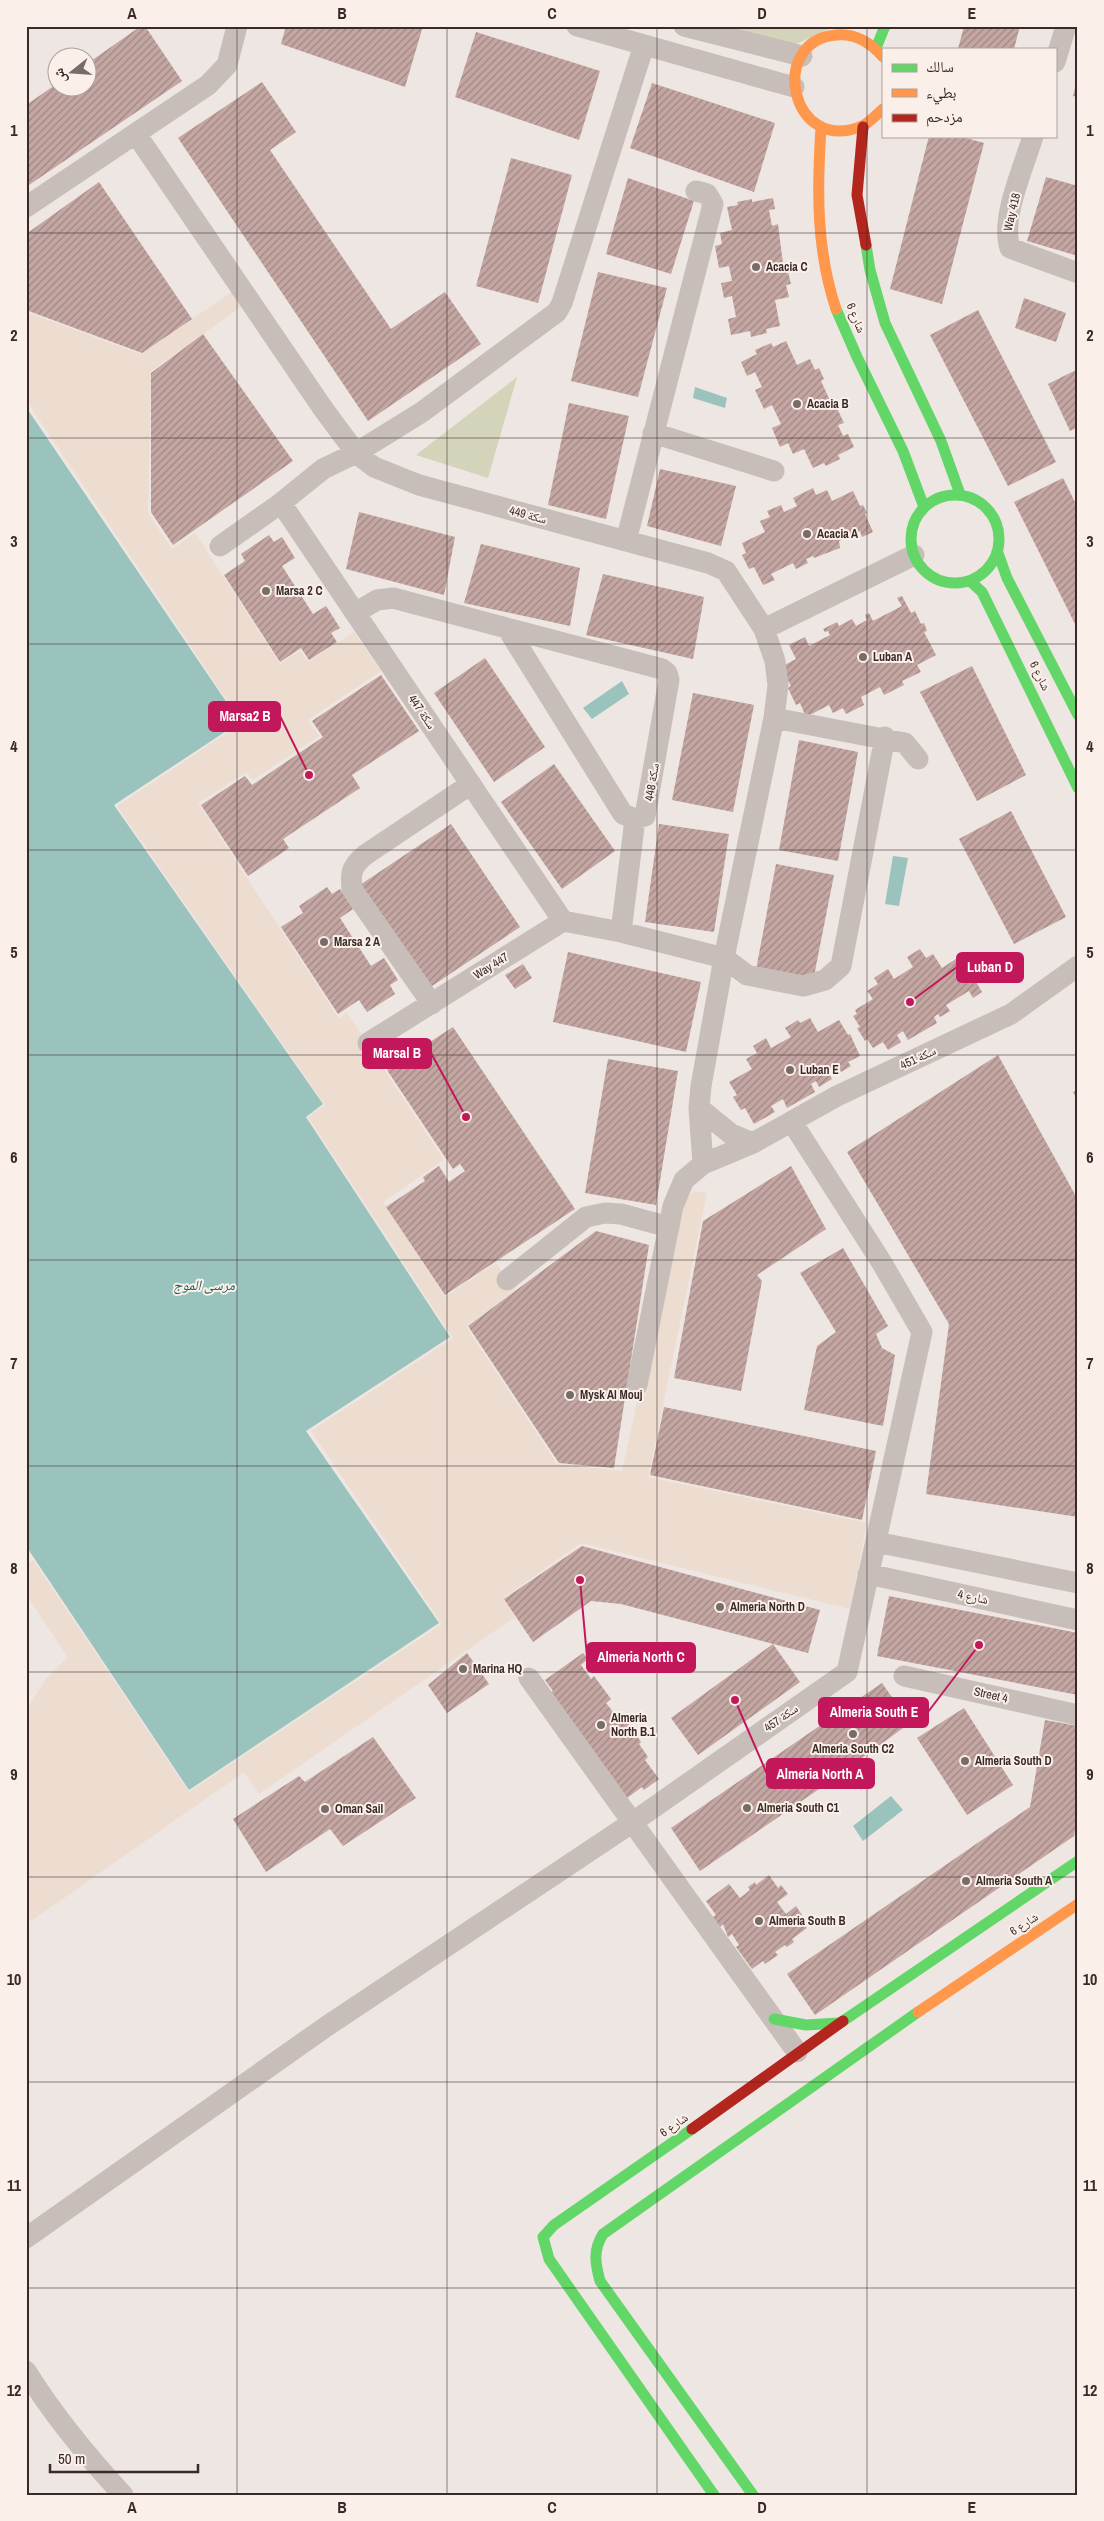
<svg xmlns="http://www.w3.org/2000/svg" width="1104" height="2521" font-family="'Archivo Narrow','Noto Naskh Arabic',sans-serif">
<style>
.green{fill:#d3d4ba}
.plaza{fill:#eddcd0}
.water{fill:#9bc3bd}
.building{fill:url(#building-hatch)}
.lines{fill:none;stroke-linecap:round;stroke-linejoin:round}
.street{stroke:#c7beba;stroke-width:21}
.fast{stroke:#63d668;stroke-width:11}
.slow{stroke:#ff974d;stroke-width:11}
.jam{stroke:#b3261e;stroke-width:11}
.grid{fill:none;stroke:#392a28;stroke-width:1;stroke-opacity:0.55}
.poi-dot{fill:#786c69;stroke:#fbf0e9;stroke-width:2}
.labels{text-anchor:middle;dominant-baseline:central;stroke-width:4;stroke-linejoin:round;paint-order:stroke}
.street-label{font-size:12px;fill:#392a28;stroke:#fbf0e9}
.poi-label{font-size:12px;font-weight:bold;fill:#392a28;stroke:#fbf0e9;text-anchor:start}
.water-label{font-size:14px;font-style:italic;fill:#1a5e58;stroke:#fbf0e9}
.leader{fill:none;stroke:#c2185b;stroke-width:2}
.callout-dot{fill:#c2185b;stroke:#fbf0e9;stroke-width:2}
.callout{fill:#c2185b;stroke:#c2185b;stroke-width:2}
.callout-label{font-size:14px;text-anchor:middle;font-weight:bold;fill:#fff}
.neatline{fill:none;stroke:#392a28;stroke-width:2}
.grid-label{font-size:16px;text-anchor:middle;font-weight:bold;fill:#392a28}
</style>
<defs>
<pattern id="building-hatch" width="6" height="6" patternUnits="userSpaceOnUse" patternTransform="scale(1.25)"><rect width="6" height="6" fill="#c4a6a2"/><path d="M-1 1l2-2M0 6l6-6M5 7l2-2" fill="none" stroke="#a08784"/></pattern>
</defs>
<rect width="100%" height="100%" fill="#eee6e2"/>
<path class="green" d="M727 26H836L794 45Z
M517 377 488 478 416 455Z"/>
<path class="plaza" d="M232 292 242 306 151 371 148 513 172 549 195 533 280 664 300 650 308 662 354 632 381 671 308 720 319 736 253 780 247 772 198 803 339 1019 347 1013 444 1160 383 1202 445 1297 496 1263 515 1290 466 1326 557 1464 622 1471 680 1203 696 1191 707 1193 648 1477 867 1523 850 1609 581 1543 503 1598 515 1617 259 1794 244 1772 31 1921 26 1911V1710L46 1679 68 1657 26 1594V1565L33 1560 189 1792 442 1624 311 1431 453 1338 308 1117 325 1105 117 806 242 723 26 400V312L141 354Z"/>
<path class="water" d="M695 387 727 398 725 408 693 398Z
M26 407 240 722 114 805 323 1104 306 1117 450 1337 306 1431 439 1623 189 1790 26 1546Z
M622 681 629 694 592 719 583 708Z
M893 856 908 858 899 906 885 904Z
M891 1796 903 1810 863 1841 853 1826Z"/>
<path class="building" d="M141 26H145L182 81 26 187V105L58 83V88H88V63Z
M286 26H423L405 87 281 44Z
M964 26H1020L1014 49H958Z
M476 32 600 71 579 140 455 97Z
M1077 79H1078V97L1073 96Z
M262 82 296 132 270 150 391 329 445 292 481 344 368 421 178 138Z
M652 83 775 123 754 192 630 148Z
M929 136H959L984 143 942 304 890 289Z
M511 158 572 175 538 303 476 286Z
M1046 177 1078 186V256L1027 241Z
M628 178 694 201 671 274 606 254Z
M99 182 192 319 142 353 26 310V234Z
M773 198 775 209 769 210 772 226 778 224 784 272H788L791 284 786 285 789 297 775 300 780 326 766 329 767 333 751 337 750 331 731 335 728 319 736 317 732 296 724 298 721 283 732 281 729 266 719 268 715 246 722 244 720 233 732 230 727 207 738 205 737 202 752 199V202Z
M598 272 667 288 638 397 571 381Z
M1024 298 1066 313 1056 342 1015 328Z
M978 310 1056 462 1008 486 930 335Z
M203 334 293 461 173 545 151 512V373Z
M786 341 797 365 810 359 815 370 819 368 824 379 821 381 832 405 835 404 844 423 838 425 843 436 848 434 854 447 838 455 840 459 826 466 824 463 813 468 804 449 793 454 788 443 780 447 772 428 781 424 772 405 764 409 755 390 762 387 755 372 747 376 741 362 757 354 755 350 771 343 773 347Z
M1078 369V427L1070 431 1048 384Z
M569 403 629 416 606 519 548 505Z
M660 469 736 486 721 546 647 526Z
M1063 478 1078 508V630L1014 502Z
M813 488 816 495 827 490 832 501 853 491 860 506 863 505 867 513 865 514 873 532 862 537 860 531 839 541 840 548 814 558 813 556 806 559 808 563 796 569 793 563 771 574 775 580 763 585 754 567 749 569 742 555 746 553 742 543 765 532 760 521 770 517 767 511 781 505 784 512 797 506 793 498Z
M359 512 455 537 444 595 346 569Z
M269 535 274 542 282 537 295 558 282 566 313 614 326 606 340 628 331 633 337 642 309 660 301 648 280 662 224 575 245 561 241 554Z
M481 544 580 568 570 626 464 603Z
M603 574 704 597 693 659 586 635Z
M902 596 911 613 915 611 921 624 924 623 927 631 924 632 936 655 917 665 921 672 902 681 904 685 884 695 880 687 861 697 864 705 846 714 843 708 833 713 829 705 806 717 800 703 796 705 788 688 791 686 781 667 796 659 789 645 805 637 809 646 830 635 828 631 825 632 823 629 837 622 839 626 852 619 856 626 867 620 865 615 869 613 873 621 902 606 897 598Z
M485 658 545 747 494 782 434 693Z
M972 666 1026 775 977 801 920 692Z
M381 675 419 731 352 775 360 788 283 839 289 848 248 876 201 805 245 776 252 785 323 737 312 721Z
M693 693 754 705 733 812 672 800Z
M799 740 858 752 838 861 779 850Z
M554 764 615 851 562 889 501 802Z
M1011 811 1066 917 1014 944 959 839Z
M451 824 520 927 429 988 360 885Z
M659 824 729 834 714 932 645 922Z
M776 864 834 875 813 981 755 975Z
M327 887 332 894 340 889 353 909 340 918 371 966 384 958 398 980 390 985 395 994 367 1012 359 1000 338 1014 281 927 303 913 299 906Z
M920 949 926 958 933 954 942 968 959 957 968 970 971 969 974 974 972 975 982 992 973 998 969 991 946 1005 950 1011 940 1017 938 1014 934 1017 937 1023 908 1040 903 1031 897 1035 901 1042 888 1050 883 1042 873 1048 867 1039 865 1041 857 1028 860 1027 853 1016 857 1014 855 1010 873 999 867 991 878 984 874 978 888 969 894 979 913 967 907 957Z
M568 952 701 982 686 1052 553 1022Z
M523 964 532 978 515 989 505 975Z
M810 1018 818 1032 839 1020 848 1035 850 1034 860 1056 848 1062 851 1066 841 1072 838 1065 828 1071 832 1079 819 1087 816 1081 811 1084 815 1092 787 1108 783 1099 771 1106 775 1112 754 1124 745 1108 741 1110 733 1097 737 1095 729 1082 752 1069 746 1059 757 1053 753 1046 766 1038 771 1048 791 1037 785 1028 798 1020 800 1023Z
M453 1027 575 1209 445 1295 386 1207 425 1181 423 1177 439 1166 449 1182 465 1171 460 1164 453 1169 387 1070Z
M998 1055 1078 1200V1517L926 1494 949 1324 847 1152Z
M608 1059 678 1071 656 1205 585 1193Z
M1078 1089V1101L1073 1092Z
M791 1166 826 1229 757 1275 762 1281 741 1391 674 1378 703 1221Z
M596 1231 649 1245 614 1468 559 1463 468 1326Z
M843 1248 888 1326 876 1334 882 1348 895 1355 883 1426 804 1410 817 1346 836 1332 800 1273Z
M664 1407 876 1451 862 1520 650 1475Z
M582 1546 820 1610 808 1653 621 1604 591 1601 533 1642 504 1599Z
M889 1596 1078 1633V1695L877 1656Z
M773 1644 800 1682 698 1755 671 1718Z
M467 1653 489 1684 447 1713 428 1685Z
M583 1653 588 1659 581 1665 591 1679 594 1676 611 1699 606 1703 621 1722 625 1719 641 1742 639 1744 648 1757 645 1760 659 1779 644 1790 642 1787 627 1798 549 1693 553 1691 545 1680Z
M882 1683 910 1723 822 1787 700 1871 671 1828Z
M964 1708 1013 1785 967 1815 917 1738Z
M1045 1720 1078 1726V1817L1074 1836 815 2015 787 1974 1030 1807Z
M373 1737 416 1798 343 1846 330 1829 266 1872 233 1819 299 1776 305 1782Z
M769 1875 778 1888 781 1885 788 1894 777 1902 786 1914 796 1906 802 1915 799 1917 807 1928 792 1939 794 1942 787 1947 785 1945 775 1952 778 1955 765 1964 763 1961 752 1969 736 1947 739 1945 732 1934 728 1937 723 1924 720 1927 713 1917 716 1915 706 1901 729 1884 740 1898 750 1890 748 1887 755 1882 756 1885Z"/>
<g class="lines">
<path class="street" d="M577 26 794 87
M684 26 802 56
M1055 62 1066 26
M136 134 324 410 356 453 422 412 557 312 562 303 644 45
M1033 136C1024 167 1000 218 1010 248L1078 273
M26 207 208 85 227 65 237 26
M653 433 774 471
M281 503 563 921
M626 541 713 204 707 194 696 191
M220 546 281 503 323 469 356 453 374 467 419 485 708 563 726 571 764 629 775 661 778 685 774 718 724 958 701 1086 699 1108 703 1164
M355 613 377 600 393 598 662 669 667 673 669 680 645 816 635 819 623 814 507 628
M764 629 914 555
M774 718 905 743 918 759
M635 819 621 932 724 958 747 975 803 986 825 980 841 966 885 737
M432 1004 352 889C350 872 352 866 365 855L471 784
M368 1043 563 921 621 932
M699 1108 731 1134 753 1143
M507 1280 586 1217 605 1213 621 1214 669 1227
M637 1385 673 1206 684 1180 703 1164 753 1143 837 1096 1011 1014 1078 966
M876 1542 1078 1583
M868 1574 1078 1620
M904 1676 1078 1715
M529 1678 797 2052
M26 2238 327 2026 633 1822 847 1672 922 1332 882 1263 792 1122
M26 2371C54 2416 87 2456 123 2495"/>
<path class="fast" d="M876 48 885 26
M866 245 870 270 885 323 941 441 960 494
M836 309 857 357 903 451 924 507
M911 539a44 44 0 1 1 88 0a44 44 0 1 1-88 0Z
M998 553 1007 578 1078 715
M970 581 982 592 1078 788
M774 2019 806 2025 839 2023
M843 2021 1078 1861
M692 2129 554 2225 543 2237 549 2259 714 2495
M753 2495 600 2281C595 2263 593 2250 603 2234L918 2012"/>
<path class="slow" d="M883 57C871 43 856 33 836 35 767 41 791 156 862 126 869 123 877 114 883 109
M821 127C817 190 816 249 836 309
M918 2012 1078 1904"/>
<path class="jam" d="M863 127 857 195 866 245
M692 2129 843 2021"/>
</g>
<path class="grid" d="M237 26V2495M447 26V2495M657 26V2495M867 26V2495M26 233H1078M26 438H1078M26 644H1078M26 850H1078M26 1055H1078M26 1260H1078M26 1466H1078M26 1672H1078M26 1877H1078M26 2082H1078M26 2288H1078"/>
<g class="poi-dot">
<circle cx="756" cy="267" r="5"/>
<circle cx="797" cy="404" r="5"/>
<circle cx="807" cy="534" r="5"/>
<circle cx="266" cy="591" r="5"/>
<circle cx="863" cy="657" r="5"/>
<circle cx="324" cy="942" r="5"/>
<circle cx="790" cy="1070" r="5"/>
<circle cx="570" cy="1395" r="5"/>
<circle cx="720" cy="1607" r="5"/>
<circle cx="463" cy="1669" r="5"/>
<circle cx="601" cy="1725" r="5"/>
<circle cx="853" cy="1734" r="5"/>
<circle cx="965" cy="1761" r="5"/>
<circle cx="747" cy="1808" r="5"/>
<circle cx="325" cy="1809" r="5"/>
<circle cx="966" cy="1881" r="5"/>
<circle cx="759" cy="1921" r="5"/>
</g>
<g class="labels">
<g class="street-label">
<text transform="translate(1012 212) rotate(-77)">Way 418</text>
<text transform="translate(856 318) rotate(68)">شارع 6</text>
<text transform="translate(528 515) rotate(15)">سكة 449</text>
<text transform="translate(1040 676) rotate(64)">شارع 6</text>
<text transform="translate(422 712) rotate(56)">سكة 447</text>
<text transform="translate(652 782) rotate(-81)">سكة 448</text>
<text transform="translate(491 966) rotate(-32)">Way 447</text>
<text transform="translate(918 1058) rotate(-25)">سكة 451</text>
<text transform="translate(973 1597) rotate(12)">شارع 4</text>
<text transform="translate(991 1695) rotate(13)">Street 4</text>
<text transform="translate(781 1718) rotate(-35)">سكة 457</text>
<text transform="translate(1024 1924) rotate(-33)">شارع 6</text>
<text transform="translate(674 2125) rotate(-35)">شارع 6</text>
</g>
<g class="poi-label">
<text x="766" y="267">Acacia C</text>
<text x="807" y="404">Acacia B</text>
<text x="817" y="534">Acacia A</text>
<text x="276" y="591">Marsa 2 C</text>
<text x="873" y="657">Luban A</text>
<text x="334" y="942">Marsa 2 A</text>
<text x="800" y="1070">Luban E</text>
<text x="580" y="1395">Mysk Al Mouj</text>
<text x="730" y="1607">Almeria North D</text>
<text x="473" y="1669">Marina HQ</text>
<text x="611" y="1718">Almeria<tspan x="611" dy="14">North B.1</tspan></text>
<text x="853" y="1749" text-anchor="middle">Almeria South C2</text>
<text x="975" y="1761">Almeria South D</text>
<text x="757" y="1808">Almeria South C1</text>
<text x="335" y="1809">Oman Sail</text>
<text x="976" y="1881">Almeria South A</text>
<text x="769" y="1921">Almeria South B</text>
</g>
<g class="water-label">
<text x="204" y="1285">مرسى الموج</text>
</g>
</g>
<path class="leader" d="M309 775L280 716M910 1002L957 967M466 1117L431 1053M580 1580L587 1657M979 1645L928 1712M735 1700L767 1774"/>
<g class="callout-dot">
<circle cx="309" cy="775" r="5"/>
<circle cx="910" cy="1002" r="5"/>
<circle cx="466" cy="1117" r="5"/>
<circle cx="580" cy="1580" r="5"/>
<circle cx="979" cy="1645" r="5"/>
<circle cx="735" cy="1700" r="5"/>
</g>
<g class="callout">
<rect x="209" y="702" width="71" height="29" rx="5"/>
<rect x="957" y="953" width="66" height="29" rx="5"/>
<rect x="363" y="1039" width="68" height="29" rx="5"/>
<rect x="587" y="1643" width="108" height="29" rx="5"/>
<rect x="819" y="1698" width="109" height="29" rx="5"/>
<rect x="767" y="1759" width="107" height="29" rx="5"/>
</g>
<g class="callout-label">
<text x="245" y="721">Marsa2 B</text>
<text x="990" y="972">Luban D</text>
<text x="397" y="1058">Marsal B</text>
<text x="641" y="1662">Almeria North C</text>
<text x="874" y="1717">Almeria South E</text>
<text x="820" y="1779">Almeria North A</text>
</g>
<rect width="1104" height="2521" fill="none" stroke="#fbf0e9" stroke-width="55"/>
<rect x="882" y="48" width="175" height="90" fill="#fbf0e9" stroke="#ada19c"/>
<rect x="892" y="64" width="25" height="8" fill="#63d668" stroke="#ada19c"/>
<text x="926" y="72" font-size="15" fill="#392a28">سالك</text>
<rect x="892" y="89" width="25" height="8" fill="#ff974d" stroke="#ada19c"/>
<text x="926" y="98" font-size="15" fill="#392a28">بطيء</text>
<rect x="892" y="114" width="25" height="8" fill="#b3261e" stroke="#ada19c"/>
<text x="926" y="122" font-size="15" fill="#392a28">مزدحم</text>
<g transform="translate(72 72) rotate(253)"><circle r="24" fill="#fbf0e9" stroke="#ada19c"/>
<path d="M0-4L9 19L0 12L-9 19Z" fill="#786c69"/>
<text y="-8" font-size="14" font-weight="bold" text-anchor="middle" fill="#392a28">ش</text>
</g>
<path d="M50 2464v8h148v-8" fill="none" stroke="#392a28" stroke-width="2.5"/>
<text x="58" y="2464" font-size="15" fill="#392a28" stroke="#fbf0e9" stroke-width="4" paint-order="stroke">50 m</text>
<rect x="28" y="28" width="1048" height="2466" class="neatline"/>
<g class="grid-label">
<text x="132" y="19">A</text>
<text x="342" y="19">B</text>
<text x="552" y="19">C</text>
<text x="762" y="19">D</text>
<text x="972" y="19">E</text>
<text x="14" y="136">1</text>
<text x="1090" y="136">1</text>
<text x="14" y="341">2</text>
<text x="1090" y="341">2</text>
<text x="14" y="547">3</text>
<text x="1090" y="547">3</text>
<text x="14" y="752">4</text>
<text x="1090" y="752">4</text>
<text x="14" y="958">5</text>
<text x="1090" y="958">5</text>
<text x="14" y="1163">6</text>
<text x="1090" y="1163">6</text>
<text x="14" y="1369">7</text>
<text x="1090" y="1369">7</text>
<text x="14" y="1574">8</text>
<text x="1090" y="1574">8</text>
<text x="14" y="1780">9</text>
<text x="1090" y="1780">9</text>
<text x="14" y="1985">10</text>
<text x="1090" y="1985">10</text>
<text x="14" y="2191">11</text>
<text x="1090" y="2191">11</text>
<text x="14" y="2396">12</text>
<text x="1090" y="2396">12</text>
<text x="132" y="2513">A</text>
<text x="342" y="2513">B</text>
<text x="552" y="2513">C</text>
<text x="762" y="2513">D</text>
<text x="972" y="2513">E</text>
</g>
</svg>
